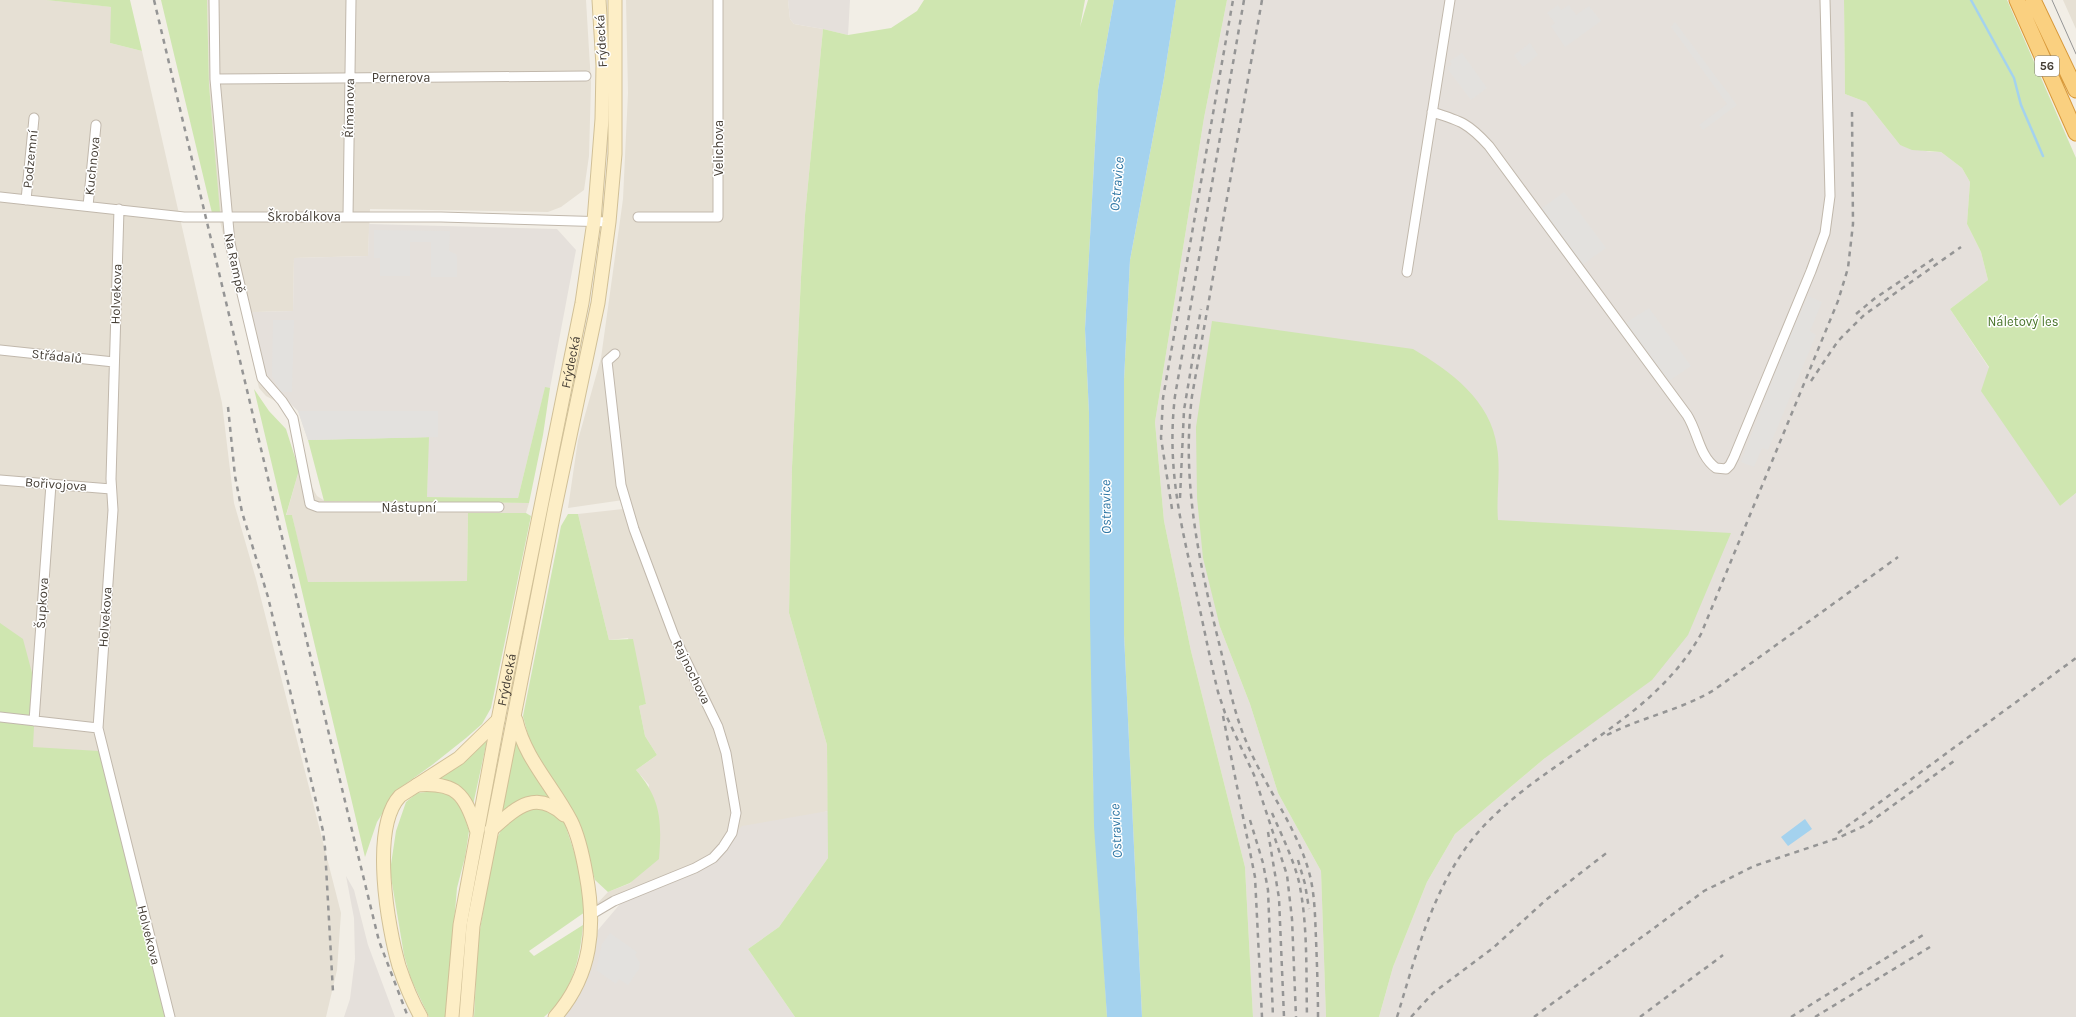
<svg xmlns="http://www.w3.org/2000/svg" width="2076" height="1017" font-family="Karla,sans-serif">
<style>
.residential{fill:#e6e0d4}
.industrial{fill:#e5e0db}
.green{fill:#cfe6b0}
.parking{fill:#e3e1de}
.water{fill:#a4d2ee}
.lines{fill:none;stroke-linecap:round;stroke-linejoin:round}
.stream{stroke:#a4d2ee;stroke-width:2.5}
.minor-casing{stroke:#c1b8ac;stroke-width:11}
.secondary-casing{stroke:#d1c097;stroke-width:15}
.trunk-casing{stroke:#d8993a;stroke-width:17}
.minor{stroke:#fff;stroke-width:9}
.secondary{stroke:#fdeec6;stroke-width:13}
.trunk{stroke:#fad080;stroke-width:15}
.tram{stroke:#959595;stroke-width:1}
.rail{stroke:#959595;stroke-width:2.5;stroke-dasharray:5 5;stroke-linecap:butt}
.labels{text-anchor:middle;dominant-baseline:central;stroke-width:3;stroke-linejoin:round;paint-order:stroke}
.shield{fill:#fff;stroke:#7d7872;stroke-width:1}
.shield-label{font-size:12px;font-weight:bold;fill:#453e35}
.street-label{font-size:13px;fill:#453e35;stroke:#fff}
.park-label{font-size:13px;fill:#49752b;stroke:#fff}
.water-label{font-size:14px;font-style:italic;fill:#3078a5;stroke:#fff}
</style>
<rect width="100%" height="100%" fill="#f2eee6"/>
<path class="residential" d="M0 0H46L112 7 110 43 142 51 222 403 234 503 256 579 341 913 337 970 326 1017H0Z
M207 0H586L591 83 589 156 584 190 561 207 548 212 370 209 368 256 294 258 293 311 252 312 267 380 291 405 312 487 317 496 325 501 529 503 526 513H468L467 581 307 582 292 515 286 516 299 470 286 411 281 404 266 396 259 388 220 221 209 85Z
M626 0H788L790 19 794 24 823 29 805 215 801 277 792 467 789 613 827 745 828 811 753 831 707 868 594 907 608 892 631 883 649 785 636 770 657 755 645 736 639 706 646 704 628 638 609 640 578 514 632 508 630 499 568 508 578 440 601 358 623 199 628 93Z
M2063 0H2076V29Z"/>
<path class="industrial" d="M788 0H850L848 35 823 29 794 24 790 19Z
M1227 0H1844L1845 94 1866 102 1900 145 1930 152H1941L1962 168 1970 182 1967 224 1981 252 1988 280 1950 309 1989 368 2060 506 2076 493V1017H1379L1393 967 1427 882 1455 834 1545 758 1220 627 1250 704 1278 793 1321 871 1326 1017H1253L1245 867 1191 651 1164 521 1155 422 1204 118Z
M369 224 557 229 576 250 550 388H545L518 498 427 497 428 437 308 440 298 411 267 381 252 312 293 311 294 258 368 256Z
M828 811V858L779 927 748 949 795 1017H562L583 988 598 930 620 904 704 863 742 826Z
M346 876 354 890 368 945 395 1017H344L350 999 355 959 354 918Z"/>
<path class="green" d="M46 0H130L142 51 110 43 111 7Z
M161 0H207L209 85 220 212 212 213Z
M924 0H1085L1080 27 1088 0H1114L1098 90 1085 329 1089 413 1093 779 1107 1017H795L748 949 779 927 828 858 827 745 789 613 792 467 801 277 805 215 823 29 848 35 891 28 917 11Z
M1176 0H1227L1204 118 1155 422 1164 521 1191 651 1245 867 1253 1017H1142L1124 634V380L1130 260 1164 78Z
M1844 0H2007L2076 158V493L2060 506 1981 391 1989 367 1950 309 1988 280 1981 252 1967 224 1970 182 1962 168 1941 152 1912 150 1900 145 1866 102 1845 94Z
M1212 321 1413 349C1450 371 1491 400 1497 447 1501 471 1496 496 1498 520L1731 533 1688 635 1652 680 1545 758 1455 834 1427 882 1393 967 1379 1017H1326L1321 871 1278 793 1250 704 1220 627 1203 558 1197 498 1196 427Z
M545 387 550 388 543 435 529 503 324 501 308 440 429 437 427 497 518 498Z
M254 389 269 411 286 429 299 470 286 515H292L308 582 467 581 468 513H526L531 516 491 708 482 724 466 738 432 765 397 790 377 822 365 857Z
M568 514H578L609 640 633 639 646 704 639 706 645 736 657 755 636 770C661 799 662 821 659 859L630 883 608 892 595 880 577 819 530 743 523 716 561 526Z
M0 623 23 639 36 688 33 747 99 751 165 1017H0Z
M488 736 473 805 432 780Z
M516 738 556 803 501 815Z
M436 791 451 796 458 804 464 814 469 831 465 857 457 888 446 1017H429L411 979 404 955 390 871 396 831 406 802 417 793Z
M539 806 563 818 580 870 585 912 529 951 534 956 583 925C580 959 572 994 544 1017H474L478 941 495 842 505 823 520 812Z"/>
<path class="parking" d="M1558 5 1561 10 1569 5 1576 15 1589 6 1601 21 1565 47 1551 26 1555 23 1547 13Z
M1675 22 1737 105 1703 130 1699 125 1727 104 1671 27Z
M1530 43 1538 55 1523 67 1514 55Z
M1462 53 1487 88 1471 100 1447 68 1452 64 1450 61Z
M1564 192 1606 248 1582 265 1541 209Z
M374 230 450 231 449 251 456 254 457 257V277H431V242H410V276H380V258H374Z
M1808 296 1822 302 1810 331 1816 335 1768 450 1762 448 1754 467 1741 462 1787 342Z
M1649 308 1691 366 1666 383 1624 324Z
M273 320H294L292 392H281L272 376Z
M298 411H438V437L308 440Z
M610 933 637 952 635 955 640 963 639 969 628 985 619 979 616 984 596 970 602 944Z"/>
<path class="water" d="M1114 0H1176L1164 78 1130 260 1124 380V634L1142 1017H1107L1094 826 1090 621 1089 413 1085 329 1098 90Z
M1805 819 1812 829 1788 846 1781 837Z"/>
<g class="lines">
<path class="stream" d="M1971 0 2014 78 2021 105 2043 156"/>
<defs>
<path id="minor" d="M214 0 215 79 230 243 262 378 282 401 293 418 310 504 318 507H499
M215 79 586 76
M1432 112C1461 121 1468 123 1489 146L1687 415C1698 432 1699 456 1716 468L1726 469 1730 465 1734 457 1811 271 1825 233 1830 196 1825 0
M0 197 184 217H441L609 222
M26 200 34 118
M88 206 96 125
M119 209 111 479 113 510 98 728 170 1017
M348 216 351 0
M638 217H718V0
M1407 272 1450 0
M0 350 114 362
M0 480 111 489
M0 717 98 728
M34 721 51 484
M592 914 614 901 695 868 713 858 723 847 732 833 736 813 726 753 718 727 674 636 634 529 621 485 607 361 615 354"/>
<g id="secondary">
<path d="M516 720C525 759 553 786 571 821 579 837 583 857 586 874 596 927 592 975 555 1017"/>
<path d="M417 785C456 782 465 794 476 829"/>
<path d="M491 830C515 809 535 788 564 815"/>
<path d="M421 1017C412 1001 405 984 399 966 388 928 370 828 400 796L459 758 498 720"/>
<path id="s1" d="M452 1017 460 925 498 720 582 303 594 221 602 119 603 66 599 0"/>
<path d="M466 1017 473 926 555 507 598 303 609 222 615 154V0"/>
</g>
<path id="trunk" d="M2017 0 2076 133
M2033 0 2076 90"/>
</defs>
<use href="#minor" class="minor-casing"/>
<use href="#secondary" class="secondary-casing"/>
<use href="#trunk" class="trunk-casing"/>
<use href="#minor" class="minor"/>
<use href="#secondary" class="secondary"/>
<use href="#trunk" class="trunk"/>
<path class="tram" d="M2052 0 2076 54"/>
<path class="rail" d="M154 0 349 818 379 941 408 1017
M1244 0 1175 396C1167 463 1179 517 1194 582 1202 618 1209 655 1218 692L1225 713 1254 775 1287 875 1292 919 1296 1017
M1262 0 1192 396C1181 483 1200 567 1221 651 1228 681 1234 713 1246 741 1264 786 1296 825 1309 872 1315 894 1315 917 1316 939 1317 965 1318 991 1318 1017
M1856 314 1874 299 1936 257
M1811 381 1838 341 1864 315 1961 247
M228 407 235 476 242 512 268 597 323 831 325 848 333 992
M1180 498 1184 410 1201 309
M1172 509 1161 438 1163 398 1233 0
M1223 716 1255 877 1262 1017
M1607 735C1642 717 1681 710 1714 690L1898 557
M1272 813C1282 836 1293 858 1299 882 1308 925 1306 973 1307 1017
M1250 820 1263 863 1268 890 1273 1017
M1268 832 1279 898 1284 1017
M1838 833 2076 658
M1298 860 1305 884 1309 909
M1397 1017C1417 952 1434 882 1480 830 1546 757 1651 724 1701 634L1838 301 1848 268 1853 224 1852 112
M1411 1017 1433 993 1493 948 1547 899 1609 851
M1534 1017 1704 891 1754 866 1838 838 1866 825 1954 761
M1640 1017 1723 955
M1791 1017 1923 935
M1815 1017 1930 947"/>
</g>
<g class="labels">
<rect class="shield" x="2035" y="56" width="24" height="20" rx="3"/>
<g class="shield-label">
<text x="2047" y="66">56</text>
</g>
<g class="street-label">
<text transform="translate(601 41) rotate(-93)">Frýdecká</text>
<text x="401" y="77">Pernerova</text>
<text transform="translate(349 108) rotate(-89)">Římanova</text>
<text transform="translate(718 148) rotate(-90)">Velichova</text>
<text transform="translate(30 159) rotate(-84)">Podzemní</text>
<text transform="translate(92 166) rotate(-84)">Kuchnova</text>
<text x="304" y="216">Škrobálkova</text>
<text transform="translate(235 263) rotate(78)">Na Rampě</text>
<text transform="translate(116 294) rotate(-88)">Holvekova</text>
<text transform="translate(57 356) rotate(6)">Střádalů</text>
<text stroke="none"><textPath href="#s1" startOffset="666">Frýdecká</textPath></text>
<text transform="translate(56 484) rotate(4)">Bořivojova</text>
<text x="409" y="507">Nástupní</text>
<text transform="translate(42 603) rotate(-86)">Šupkova</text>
<text transform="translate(105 617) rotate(-86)">Holvekova</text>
<text transform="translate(692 672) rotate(64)">Rajnochova</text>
<text stroke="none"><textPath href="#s1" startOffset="342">Frýdecká</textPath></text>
<text transform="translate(149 935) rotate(76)">Holvekova</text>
</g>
<g class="park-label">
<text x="2023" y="321">Náletový les</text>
</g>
<g class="water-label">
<text transform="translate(1117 184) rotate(-85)">Ostravice</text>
<text transform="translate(1106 507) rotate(-91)">Ostravice</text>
<text transform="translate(1116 831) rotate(-93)">Ostravice</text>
</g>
</g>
</svg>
